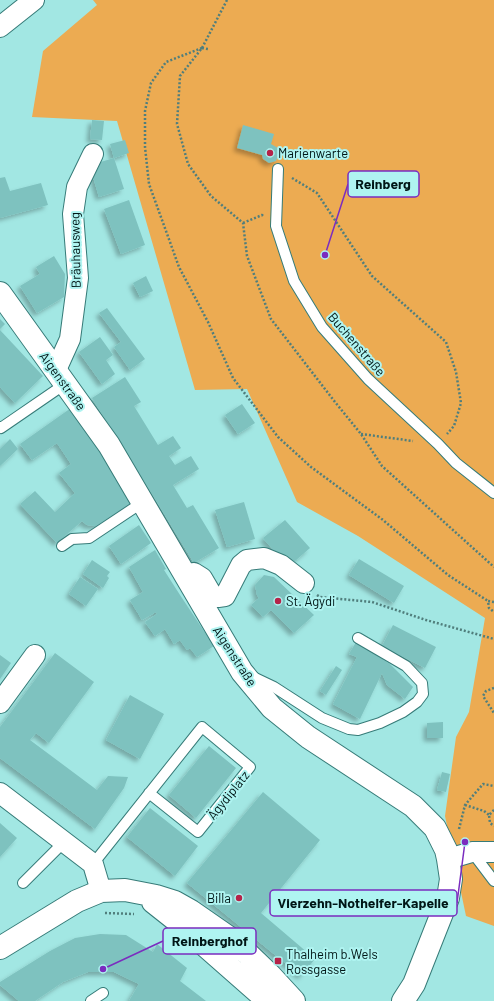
<svg xmlns="http://www.w3.org/2000/svg" width="494" height="1001" font-family="Barlow,sans-serif">
<style>
.green{fill:#ecab52}
.building{fill:#7ec2bf;filter:url(#shadow)}
.lines{fill:none;stroke-linecap:round;stroke-linejoin:round}
.service-casing{stroke:#367b78;stroke-width:12}
.minor-casing{stroke:#367b78;stroke-width:22}
.tertiary-casing{stroke:#367b78;stroke-width:24}
.secondary-casing{stroke:#367b78;stroke-width:24}
.path{stroke:#507e7c;stroke-width:2.5;stroke-dasharray:2 2;stroke-linecap:butt}
.service{stroke:#fff;stroke-width:10}
.minor{stroke:#fff;stroke-width:20}
.tertiary{stroke:#fff;stroke-width:22}
.secondary{stroke:#fff;stroke-width:22}
.poi-dot{fill:#b52349;stroke:#aff4f1;stroke-width:1.5}
.labels{text-anchor:middle;dominant-baseline:central;stroke-width:4;stroke-linejoin:round;paint-order:stroke}
.poi-label{font-size:13px;fill:#001616;stroke:#aff4f1;text-anchor:start}
.street-label{font-size:13px;fill:#001616;stroke:#aff4f1}
.leader{fill:none;stroke:#7b2cbf;stroke-width:1.5}
.callout-dot{fill:#7b2cbf;stroke:#aff4f1;stroke-width:1.5}
.callout{fill:#aff4f1;stroke:#7b2cbf;stroke-width:1.5}
.callout-label{font-size:14px;text-anchor:middle;font-weight:bold;fill:#001616}
</style>
<defs>
<filter id="shadow"><feDropShadow dx="-3.5" dy="3.5" stdDeviation="2" flood-color="#0004"/></filter>
</defs>
<rect width="100%" height="100%" fill="#a2e7e3"/>
<path class="green" d="M93 0H494V926L466 916 445 816 456 737 469 712 485 618 358 536 297 502 247 389 195 390 117 121 32 117 43 51 97 5Z"/>
<path class="building" d="M92 120 104 121 102 140 90 139Z
M243 125 274 134 271 144 278 148 279 154 276 161 269 163 263 159 262 155 237 148Z
M125 140 129 153 114 158 110 144Z
M114 158 124 189 99 197 91 170 94 164Z
M5 177 10 191 41 183 48 205 0 218V178Z
M129 200 145 245 121 254 104 209Z
M54 256 65 274 64 297 37 313 20 286 40 274 36 267Z
M146 276 153 291 140 297 133 283Z
M107 308 145 359 130 370 114 347 121 342 99 313Z
M0 319 5 324 0 329Z
M0 330 43 376 15 403 0 387Z
M100 337 113 355 106 360 115 374 102 384 79 352Z
M125 377 141 402 134 406 158 445 173 436 181 448 169 456 175 465 191 456 199 469 173 485 187 508 193 505 219 548 194 563 154 497 92 398Z
M242 404 255 423 238 434 225 415Z
M71 408 94 440 133 502 96 526 87 525 82 521 57 543 20 504 35 491 55 512 75 493 59 473 71 464 57 443 32 460 20 444Z
M10 439 18 449 0 466V449Z
M244 502 255 539 227 547 215 510Z
M285 520 310 548 288 567 263 538Z
M139 525 151 543 121 564 109 546Z
M155 550 166 569 164 570 180 595 214 646 197 657 190 648 187 650 180 640 174 644 165 629 155 636 145 622 157 614 156 612 142 620 130 600 143 592 129 567Z
M359 559 404 586 394 603 349 575Z
M92 560 110 572 107 576 109 578 103 588 83 574Z
M264 575 274 577 314 615 294 633 271 610 263 617 251 605 259 598 257 595 255 585Z
M80 577 98 589 86 606 69 594Z
M393 625 436 647 425 668 382 646Z
M356 642 390 664 413 687 405 699 387 685 382 673 360 719 333 704 357 657 349 654Z
M55 653 94 682 49 743 36 733 30 740 97 790 108 776 128 777 124 788 95 829 0 758V727Z
M0 655 11 663 0 679Z
M336 666 342 670 326 695 320 691Z
M130 695 164 714 140 759 106 740Z
M443 722V738H427V723Z
M209 746 236 768 196 818 169 795Z
M442 772 450 774 446 792 437 790Z
M263 792 320 840 261 913 315 959 301 976 187 883Z
M150 808 198 846 175 876 127 837Z
M0 823 17 838 0 857Z
M100 934 126 935 153 952 157 944 187 968 180 981 206 1001H129L139 984 114 972H88L63 982 35 1001H19L0 985V982L50 951 75 938Z"/>
<g class="lines">
<defs>
<path id="service" d="M278 169 276 226 294 281 322 327 368 379 438 444 456 463 494 493
M0 427 1 428 65 384
M62 546 72 539 89 538 143 502
M253 677 274 687 322 718 349 729 358 730 380 723 403 712 417 702 423 694 422 683 406 666 358 638
M472 852 494 881
M93 864 202 727 250 767 198 832 149 793
M23 883 64 842
M91 1001 103 993"/>
<path id="minor" d="M0 27 34 0
M56 370 70 339 78 278 73 214 77 187 93 154
M187 577 194 573 202 578 212 595 218 597 225 596 241 565 247 560 264 558 281 565 304 583
M0 703 35 655
M0 793 93 864 101 891
M448 859 472 852H494"/>
<path id="tertiary" d="M0 293 109 445 242 672 272 708 308 737 413 806 435 828 446 850 448 859 451 879 448 898 414 984 403 1001"/>
<path id="secondary" d="M153 902 177 921 268 1001
M0 948 77 901 101 891 125 890 156 896 175 902 191 911 227 936 247 953 271 976 294 1001"/>
</defs>
<use href="#service" class="service-casing"/>
<use href="#minor" class="minor-casing"/>
<use href="#tertiary" class="tertiary-casing"/>
<use href="#secondary" class="secondary-casing"/>
<path class="path" d="M227 0 202 48 180 76 177 124 188 164 211 196 243 223 247 256 271 319 335 402 361 434 382 466 494 567
M202 48 166 62 151 83 145 111V147L149 184 179 267 208 322 233 378 278 437 311 467 383 520 448 575 488 601
M202 48 208 49
M292 178 317 193 372 276 446 342 456 372 461 403 454 426 447 434
M243 223 262 215 263 216
M361 434 413 441
M317 595 320 597 372 602 426 620 494 639
M494 602 488 601 489 608 494 612
M494 688 486 691 483 696 494 713
M465 805 484 811 489 815
M494 810 489 815 490 823 494 826
M459 829 465 805 483 784 494 786
M105 913 134 914"/>
<use href="#service" class="service"/>
<use href="#minor" class="minor"/>
<use href="#tertiary" class="tertiary"/>
<use href="#secondary" class="secondary"/>
</g>
<g class="poi-dot">
<circle cx="270" cy="153" r="4"/>
<circle cx="278" cy="601" r="4"/>
<circle cx="239" cy="898" r="4"/>
<rect x="274" y="957" width="8" height="8" rx="2"/>
</g>
<g class="labels">
<g class="poi-label">
<text x="278" y="153">Marienwarte</text>
<text x="286" y="601">St. Ägydi</text>
<text x="231" y="898" text-anchor="end">Billa</text>
<text x="286" y="954">Thalheim b.Wels<tspan x="286" dy="15">Rossgasse</tspan></text>
</g>
<g class="street-label">
<text transform="translate(75 250) rotate(-91)">Bräuhausweg</text>
<text transform="translate(357 344) rotate(49)">Buchenstraße</text>
<text transform="translate(63 381) rotate(54)">Aigenstraße</text>
<text transform="translate(235 656) rotate(57)">Aigenstraße</text>
<text transform="translate(228 795) rotate(-51)">Ägydiplatz</text>
</g>
</g>
<path class="leader" d="M325 255L348 184M465 842L457 903M103 969L163 941"/>
<g class="callout-dot">
<circle cx="325" cy="255" r="4"/>
<circle cx="465" cy="842" r="4"/>
<circle cx="103" cy="969" r="4"/>
</g>
<g class="callout">
<rect x="348" y="171" width="71" height="26" rx="4"/>
<rect x="270" y="890" width="187" height="26" rx="4"/>
<rect x="163" y="928" width="93" height="26" rx="4"/>
</g>
<g class="callout-label">
<text x="383" y="189">Reinberg</text>
<text x="363" y="908">Vierzehn-Nothelfer-Kapelle</text>
<text x="210" y="946">Reinberghof</text>
</g>
</svg>
